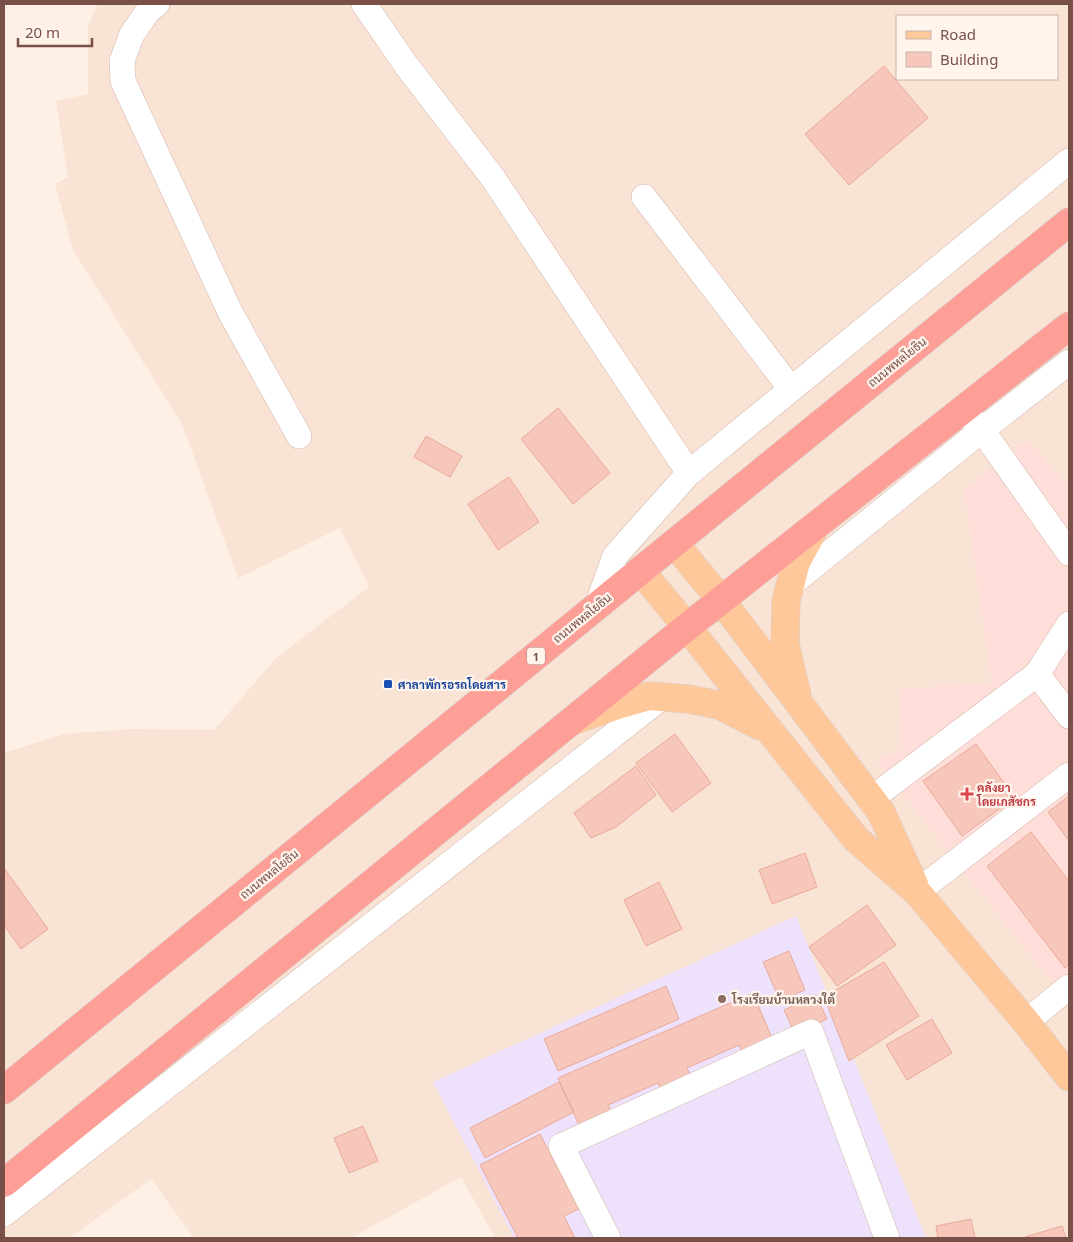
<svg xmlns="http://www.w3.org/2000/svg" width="1073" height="1242" font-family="'Noto Sans',Sarabun,sans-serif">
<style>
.residential{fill:#f8e3d5;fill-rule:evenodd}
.commercial{fill:#ffddd8}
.education{fill:#ede1fb}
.building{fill:#f6c7ba;stroke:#eaaa99}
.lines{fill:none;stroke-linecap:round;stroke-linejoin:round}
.minor-casing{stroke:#d3b7ac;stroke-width:26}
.major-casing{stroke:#d9cecb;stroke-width:29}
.highway-casing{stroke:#d9cecb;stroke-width:29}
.minor{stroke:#fff;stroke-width:25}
.major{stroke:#ffc89b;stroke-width:28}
.highway{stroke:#fd9f96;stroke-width:28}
.transit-dot{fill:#1a4fb4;stroke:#fff5ed;stroke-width:2}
.health-dot{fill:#e0444e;stroke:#fff5ed;stroke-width:2}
.education-dot{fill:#8d6e63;stroke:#fff5ed;stroke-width:2}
.labels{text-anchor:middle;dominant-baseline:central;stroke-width:4.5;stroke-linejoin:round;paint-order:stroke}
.shield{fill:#fff5ed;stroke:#a18279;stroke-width:1}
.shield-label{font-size:11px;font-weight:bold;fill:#795047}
.street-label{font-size:12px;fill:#795047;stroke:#fff5ed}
.transit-label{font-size:12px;font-weight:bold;fill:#164399;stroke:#fff5ed;text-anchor:start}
.health-label{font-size:12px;font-weight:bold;fill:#be3a42;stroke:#fff5ed;text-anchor:start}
.education-label{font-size:12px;font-weight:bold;fill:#785e54;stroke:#fff5ed;text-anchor:start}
</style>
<rect width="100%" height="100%" fill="#fef0e5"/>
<path class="residential" d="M98 4H1069V1238H495L461 1177 351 1238H194L151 1179 69 1238H4V753L64 734 132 729 214 730 277 657 369 587 340 528 238 578 182 424 73 250 55 184 68 177 56 101 88 94V26ZM897 16H1057V79H897Z"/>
<path class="commercial" d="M1028 440 1069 486V1004L876 760 903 750 899 689 992 683 964 489Z"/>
<path class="education" d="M796 916 926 1238H514L433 1082Z"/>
<path class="building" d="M884 66 928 118 849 185 805 134Z
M558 408 610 473 573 504 521 439Z
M426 436 462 456 450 477 414 457Z
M509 477 539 522 498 550 468 504Z
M675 734 711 783 672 812 636 763Z
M976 744 1015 798 962 836 923 781Z
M636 766 656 795 616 827 591 838 574 813Z
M1069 796V841L1048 812Z
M1031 832 1069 881V964L1065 968 987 866Z
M805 853 817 887 772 904 759 870Z
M4 868 48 929 21 949 4 925Z
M659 882 682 929 646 946 624 900Z
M867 905 896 945 837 986 809 947Z
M789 951 805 990 780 1001 763 962Z
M884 962 919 1016 849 1061 824 997Z
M666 986 679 1019 558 1071 544 1039Z
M753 993 774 1043 744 1056 739 1045 687 1068 692 1080 663 1093 658 1083 608 1105 613 1116 581 1130 558 1078Z
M816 995 827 1019 795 1034 784 1010Z
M932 1019 952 1053 907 1080 886 1045Z
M559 1082 574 1112 485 1158 470 1128Z
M363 1126 378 1161 349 1173 334 1138Z
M540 1134 579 1209 564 1216 575 1238H518L480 1165Z
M971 1219 975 1238H938L936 1226Z
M1062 1226 1066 1238H1025V1237Z"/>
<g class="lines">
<defs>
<path id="minor" d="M157 4 149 10 132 34 122 61 123 81 230 312 299 436
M364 4 406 65 493 178 689 473
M644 197 791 389
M971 418 982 430 1069 553
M790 585 982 430 1069 362
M597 606 615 556 689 473 1069 161
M1069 624 1037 674 1069 716
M871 799 1037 674
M917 892 1069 775
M1026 1022 1069 987
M4 1214 662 697
M608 1238 561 1146 811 1032 887 1238"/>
<path id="major" d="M674 543 721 600 881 812 914 884
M640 570 687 627 856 839 917 892 1026 1022 1069 1077
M797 695 785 644 786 601 796 562 815 527
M575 720 617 705 649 696 688 699 719 705 760 726"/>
<path id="highway" d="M4 1090 727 500 1069 222
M4 1183 687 627 1069 326"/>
</defs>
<use href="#minor" class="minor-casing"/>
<use href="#major" class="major-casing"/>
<use href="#highway" class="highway-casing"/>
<use href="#minor" class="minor"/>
<use href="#major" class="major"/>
<use href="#highway" class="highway"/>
</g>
<rect class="transit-dot" x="383" y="679" width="10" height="10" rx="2.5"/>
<path class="health-dot" d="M964.5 786.5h5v5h5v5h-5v5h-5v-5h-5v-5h5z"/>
<circle class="education-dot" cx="722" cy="999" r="5"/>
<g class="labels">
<rect class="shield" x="527" y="647.5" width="18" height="17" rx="4"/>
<g class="shield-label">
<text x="536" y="656">1</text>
</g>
<g class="street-label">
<text transform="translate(897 362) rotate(-39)">ถนนพหลโยธิน</text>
<text transform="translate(582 618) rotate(-39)">ถนนพหลโยธิน</text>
<text transform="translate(269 874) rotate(-39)">ถนนพหลโยธิน</text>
</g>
<g class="transit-label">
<text x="398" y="684">ศาลาพักรอรถโดยสาร</text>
</g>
<g class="health-label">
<text x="977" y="787">คลังยา<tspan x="977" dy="14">โดยเภสัชกร</tspan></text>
</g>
<g class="education-label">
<text x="732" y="999">โรงเรียนบ้านหลวงใต้</text>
</g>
</g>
<rect width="1073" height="1242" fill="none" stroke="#795047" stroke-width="10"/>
<rect x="896" y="15" width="162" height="65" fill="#fff5ed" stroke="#c9b3ab"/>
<rect x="906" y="31" width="25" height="8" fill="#ffc89b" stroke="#c9b3ab"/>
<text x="940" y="40" font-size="15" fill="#795047">Road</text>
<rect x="906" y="52" width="25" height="15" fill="#f6c7ba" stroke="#c9b3ab"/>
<text x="940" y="65" font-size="15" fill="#795047">Building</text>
<path d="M18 38v8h74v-8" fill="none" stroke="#795047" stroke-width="2.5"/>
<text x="25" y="38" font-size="15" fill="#795047" stroke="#fff5ed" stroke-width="4" paint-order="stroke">20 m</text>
</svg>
